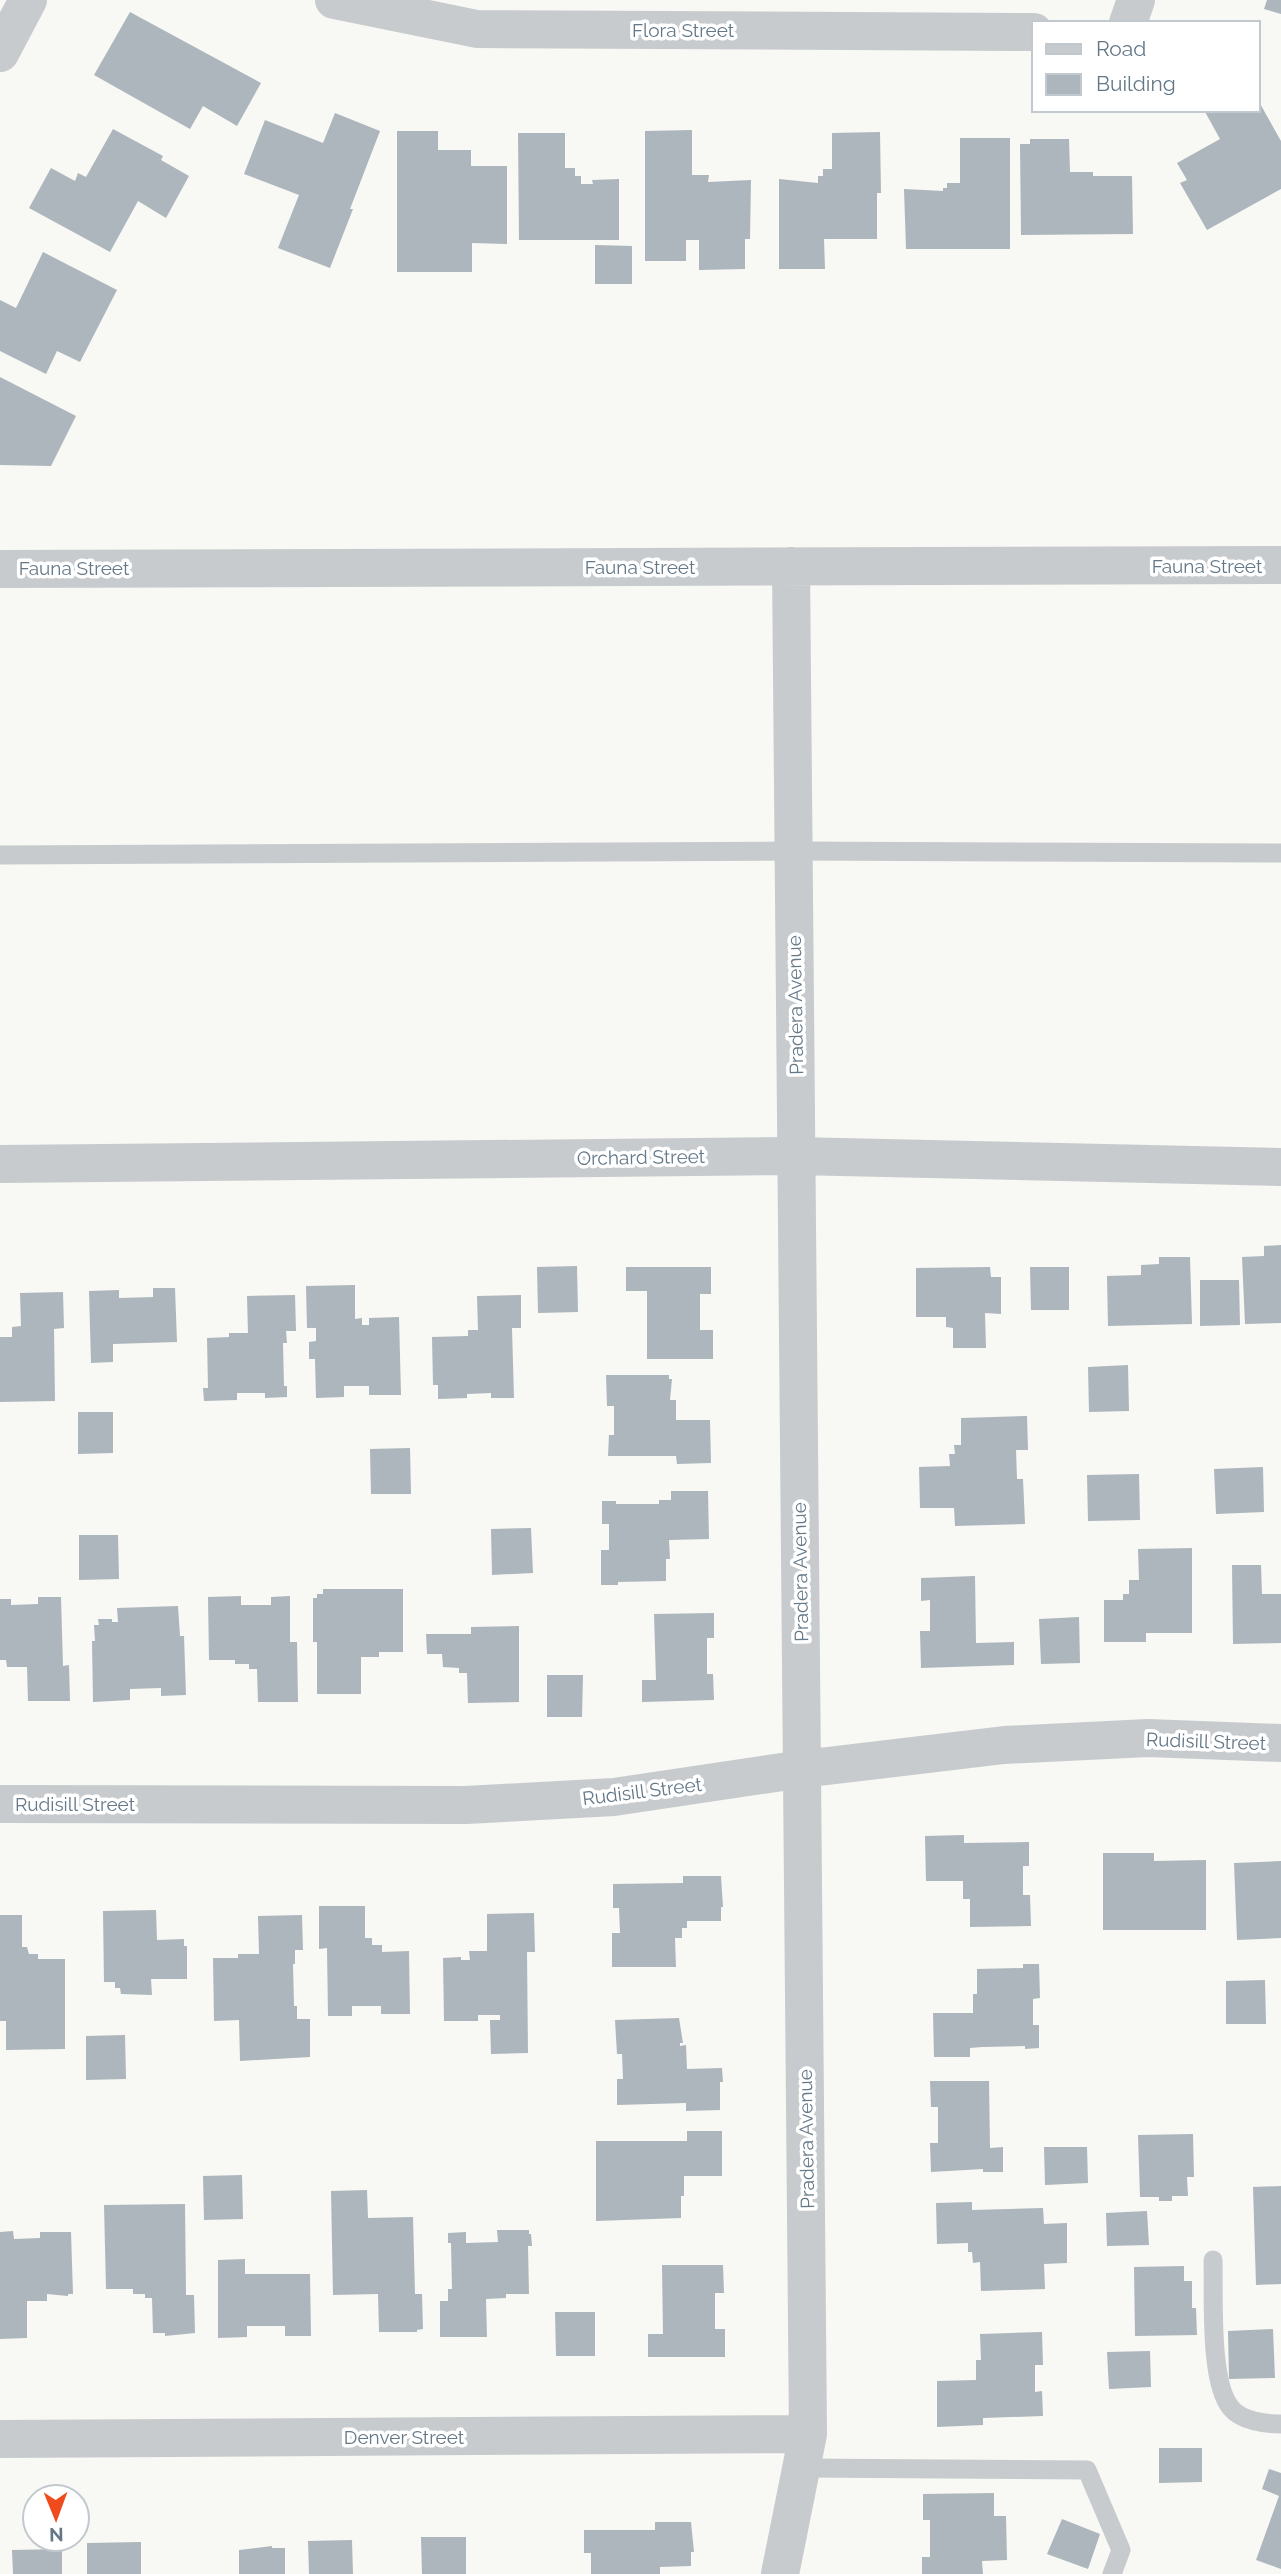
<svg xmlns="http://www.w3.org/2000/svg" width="1281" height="2574" font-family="Raleway,sans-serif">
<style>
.building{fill:#adb6bc}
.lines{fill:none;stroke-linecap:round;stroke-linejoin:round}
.service{stroke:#c7cbce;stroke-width:19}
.minor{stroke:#c7cbce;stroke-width:38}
.tertiary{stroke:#c7cbce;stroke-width:38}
.labels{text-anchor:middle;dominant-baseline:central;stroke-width:7;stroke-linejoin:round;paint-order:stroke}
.street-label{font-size:19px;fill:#647888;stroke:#fff}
</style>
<rect width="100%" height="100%" fill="#f8f8f4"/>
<path class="building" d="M1267 0H1281V14L1264 9Z
M130 12 261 83 237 126 203 106 190 129 94 75Z
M1258 100 1281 141V189L1207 230 1180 183 1187 180 1177 163 1220 139 1204 110H1258Z
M335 113 380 131 350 209H353L330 268 278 248 299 195 244 174 265 120 323 143Z
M113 129 163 156 161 160 189 176 166 218 138 201 110 252 29 208 51 168 75 181 78 173 86 177Z
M692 130V175H709L708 182 751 180 750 239H745V269L699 270V240H686V261H645V131Z
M397 131H438V150H471V166H507V244L472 243V272H397Z
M880 132 881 193H877V239H824L825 269H779V179L818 183V176H823V169H832V133Z
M518 133H565V168H575V176H581V184H593L592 180 619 179V240H519Z
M960 138H1010V249H906L904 189 943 191V188H947V183H960Z
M1030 139H1069L1070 172H1093V176H1132L1133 234 1021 235 1020 144H1030Z
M595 245 632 246V284H595Z
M43 252 117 290 80 362 57 351 46 374 0 351V300L16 308Z
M0 377 76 416 51 466 0 465Z
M1281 1245V1323L1245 1324 1242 1257 1264 1256V1246Z
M1159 1257H1190L1192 1324 1108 1326 1107 1276 1141 1275V1265L1159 1264Z
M577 1266 578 1312 538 1313 537 1267Z
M626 1267H711V1294H700V1330H713V1359H647V1291H626Z
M990 1267 991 1277H1001V1314L985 1313 986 1348H953V1328L946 1327V1317H916V1268Z
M1030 1267H1069V1310H1031Z
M1200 1280H1239L1240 1325 1200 1326Z
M355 1285V1319L362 1318V1325H369V1318L399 1317 401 1395H369V1386H344V1397L316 1398 315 1359H309V1342L316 1341V1328H307L306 1286Z
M153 1288H175L177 1342 113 1344V1362L91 1363 89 1291 119 1290V1298L153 1297Z
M63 1292 64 1328 54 1329 55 1401 0 1402V1337H12V1327L21 1326 20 1293Z
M295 1295 296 1331H286L287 1343H283L284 1386H287V1397L265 1398V1393H237V1400L204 1401 203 1388H208L207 1338 229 1337V1333H248L247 1296Z
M521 1295V1328H512L514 1398H491V1393L467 1394V1398L438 1399V1385H433L432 1337 468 1336V1330H478L477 1296Z
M1128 1365 1129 1411 1089 1412 1088 1367Z
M606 1375H669V1379H672L670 1400H676V1420H710L711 1463 677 1464 676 1456H608L609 1435H614V1406H607Z
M78 1412H113V1453L78 1454Z
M1027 1416 1028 1450H1016L1017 1479H1023L1025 1524 955 1526 954 1508H920L919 1467 950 1466 949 1454H955L954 1445H961V1418Z
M410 1448 411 1494H371L370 1449Z
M1263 1467 1264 1512 1216 1514 1214 1469Z
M1139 1474 1140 1520 1088 1521 1087 1475Z
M671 1491H708L709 1539 669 1540 670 1559H666V1581L618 1582V1585H601V1550H609V1524H602V1501H616V1504H659V1500H671Z
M531 1528 533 1573 492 1575 491 1529Z
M79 1535H118L119 1579 79 1580Z
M1192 1548V1633H1146V1642H1104V1600H1123V1594H1129V1580H1139L1138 1549Z
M1232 1565H1261L1262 1594H1281V1643L1233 1644Z
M975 1576 976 1643 1014 1642V1665L921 1668 920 1631H930V1600L921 1601V1578Z
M323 1589H403V1652H379V1657H361V1694H317V1642H313V1598H317V1594H323Z
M241 1596V1605H271V1597L290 1596V1642H297L298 1702H258L257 1669H249V1664H235V1660H209L208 1597Z
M38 1597H61L63 1666 69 1665 70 1701H28L27 1667H7L6 1660H0V1599H11V1605L38 1604Z
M178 1606 180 1636H184L186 1695 161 1696V1688L130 1689V1700L93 1702 92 1641H95L94 1625H99L98 1619H112V1622H118L117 1608Z
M714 1613V1638H707V1674H713L714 1700 642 1702V1680H656L654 1614Z
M1079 1617 1080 1663 1041 1664 1039 1619Z
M519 1626V1702L468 1703 467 1673H459V1668L443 1667 442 1654H427L426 1634H471V1627Z
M547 1675H583L582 1717H547Z
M964 1835V1843L1029 1842V1866H1023V1895H1030L1031 1926 970 1927V1899H963V1881H926L925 1836Z
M1103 1853H1154V1861L1206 1860V1930H1103Z
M1281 1861V1938L1237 1940 1234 1863Z
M683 1876H721L723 1907H721V1921H687V1928H682V1938H675L676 1967H612V1933H620L619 1908H613V1884L683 1883Z
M319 1906H365V1938H372V1945H382V1952L409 1951 410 2014H381V2006H352V2016H328L327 1948 319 1949Z
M156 1910 157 1940 184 1939V1946H187V1979H151L152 1995 121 1994 120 1988H115V1982H104L103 1911Z
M534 1913 535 1952H527L528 2053 491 2054 490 2020H500V2015H478V2021H444L443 1958 461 1957V1960H470L469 1951H487V1914Z
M0 1915H22V1947H27L29 1954H38V1959H65V2049L6 2050V2021H0Z
M302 1915 303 1950H295V1964H293L294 2006H297V2019H310V2057L240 2061 239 2020 214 2021 213 1958H238V1954H259L258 1916Z
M1023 1964H1039L1040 1998 1033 1999V2025H1039V2048L1025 2049V2046L982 2047 970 2048V2057H934L933 2013H973V1994H977V1969L1023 1968Z
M1265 1980 1266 2024H1226V1981Z
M679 2018 683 2043H680V2046L686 2045 687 2069 722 2068 723 2082H720V2110L686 2111V2103L617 2105V2079H623L622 2054H617L615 2020Z
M125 2035 126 2079 86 2080V2036Z
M930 2081H989L990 2148 1003 2147V2172H983V2169L931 2172 930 2143H938V2107H931Z
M687 2131H722V2176H684V2196H681V2218L596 2221V2141H687Z
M1193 2134 1194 2177H1187L1188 2196H1172V2201H1159V2197H1140L1138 2135Z
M1044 2147H1087L1088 2183 1045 2185Z
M242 2175 243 2219 204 2220 203 2176Z
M1281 2186V2284L1256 2285 1253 2187Z
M367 2190 368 2218 413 2217 415 2294H422L423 2329 417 2330V2332H379L378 2294 333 2295 331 2191Z
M972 2202V2210L1043 2208 1044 2224 1067 2223V2263L1044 2264 1045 2289 981 2291 980 2262 973 2263 972 2252H968V2243L937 2244 936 2203Z
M185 2204 186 2295H194L195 2333 165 2336V2333H153L152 2298H145V2294H133V2289H106L104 2205Z
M1147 2211 1149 2245 1107 2246 1106 2213Z
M497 2230H529V2234H531L532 2246H528L529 2294H506V2298L486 2299 487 2337H440V2301H448V2289H452L451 2243H448V2233L466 2232V2243L498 2242Z
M13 2231 14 2239 40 2238V2232H71L73 2294H68V2296L47 2294V2301H27V2338L0 2339V2232Z
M245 2259V2274H310L311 2336H285V2326H247V2337L218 2338V2260Z
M662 2265H723L724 2293H715V2329H725V2357H648V2334H663Z
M1184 2266V2281H1192V2308H1196L1197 2335 1135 2336 1134 2267Z
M555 2312H595V2356H556Z
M1273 2329 1275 2378 1229 2379 1228 2331Z
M1042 2332 1043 2365H1035V2392L1042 2391 1043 2416 983 2418V2425L937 2427V2381L976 2380V2360H981L980 2334Z
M1150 2351 1151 2387 1109 2389 1107 2352Z
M1159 2448H1202V2482L1159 2483Z
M1269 2469 1281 2473V2569L1256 2560 1279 2496 1262 2489Z
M994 2493V2516H1006L1007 2560 982 2561 983 2574H922V2557H930V2520H923V2494Z
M1062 2519 1100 2534 1088 2569 1047 2554Z
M655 2522H691L694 2552H691V2566L660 2567V2574H591V2553H584V2530H655Z
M421 2537H466V2574H422Z
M352 2540 353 2574H309L308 2541Z
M141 2542V2574H87V2543Z
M272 2546V2548H285V2574H239V2550Z
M62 2549V2574H13L12 2550Z"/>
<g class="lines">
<path class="service" d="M0 855 793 851 1281 853
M1213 2260C1214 2295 1209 2383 1231 2408 1241 2421 1266 2424 1281 2424
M801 2468 1087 2470 1121 2550 1112 2574"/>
<path class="minor" d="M334 0 477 29 1034 32
M1128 23 1136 0
M0 53 28 0
M0 569 1281 565
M0 1804 466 1805 614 1797 802 1769 1004 1745 1148 1738 1281 1743
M0 2439 808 2434
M780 2574 808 2434 791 566"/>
<path class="tertiary" d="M0 1164 796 1156 1281 1167"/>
</g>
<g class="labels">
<g class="street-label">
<text x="683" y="30">Flora Street</text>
<text x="1207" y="566">Fauna Street</text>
<text x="640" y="567">Fauna Street</text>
<text x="74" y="568">Fauna Street</text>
<text transform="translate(795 1005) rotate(-91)">Pradera Avenue</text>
<text transform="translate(641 1157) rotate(-1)">Orchard Street</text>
<text transform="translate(800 1572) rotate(-91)">Pradera Avenue</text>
<text transform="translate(1206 1741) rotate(2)">Rudisill Street</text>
<text transform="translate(642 1791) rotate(-7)">Rudisill Street</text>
<text x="75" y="1804">Rudisill Street</text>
<text transform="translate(806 2139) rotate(-91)">Pradera Avenue</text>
<text x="404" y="2437">Denver Street</text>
</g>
</g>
<rect x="1032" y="21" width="228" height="91" fill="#ffffff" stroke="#c1c9cf" stroke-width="2"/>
<rect x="1046" y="44" width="35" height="10" fill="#c7cbce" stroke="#c1c9cf" stroke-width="2"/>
<text x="1096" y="56" font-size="21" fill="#647888">Road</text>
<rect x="1046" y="74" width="35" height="21" fill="#adb6bc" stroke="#c1c9cf" stroke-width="2"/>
<text x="1096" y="91" font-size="21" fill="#647888">Building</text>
<g transform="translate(56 2518) rotate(179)"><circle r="33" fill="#ffffff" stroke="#c1c9cf" stroke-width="2"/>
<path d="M0-5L12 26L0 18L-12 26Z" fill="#f04b1c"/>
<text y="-10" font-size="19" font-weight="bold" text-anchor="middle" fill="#647888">N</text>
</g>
</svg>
